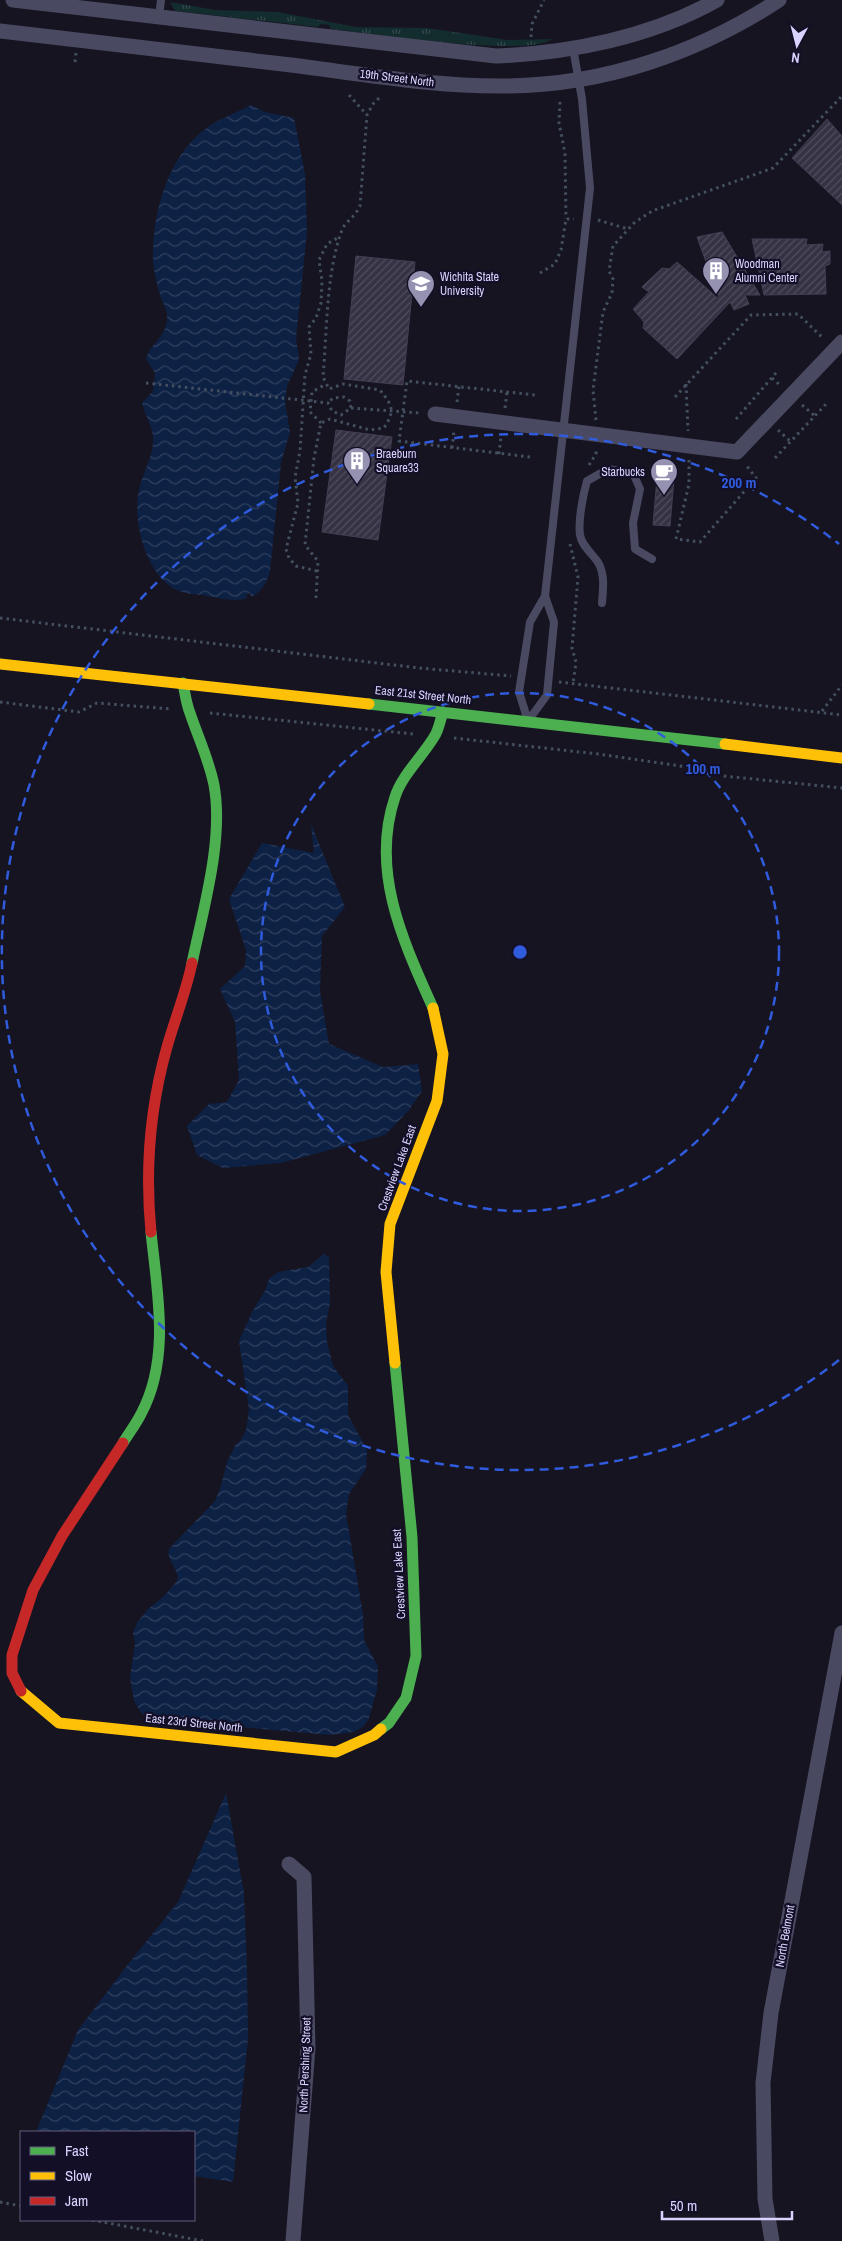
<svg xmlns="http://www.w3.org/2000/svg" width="842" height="2241" font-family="'Archivo Narrow',sans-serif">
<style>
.grass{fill:url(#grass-tufts)}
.water{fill:url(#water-waves)}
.building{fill:url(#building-hatch);stroke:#433f54}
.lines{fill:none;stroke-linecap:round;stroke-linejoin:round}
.path{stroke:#44505f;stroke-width:3;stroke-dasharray:2.5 4;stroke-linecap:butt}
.lane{stroke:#4a4962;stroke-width:8}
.street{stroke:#4a4962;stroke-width:15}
.fast{stroke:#4caf50;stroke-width:11}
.slow{stroke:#ffc107;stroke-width:11}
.jam{stroke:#c62828;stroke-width:11}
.ring{fill:none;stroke:#305bdc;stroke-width:2.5;stroke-dasharray:9 6}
.labels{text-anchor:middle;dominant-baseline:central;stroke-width:4.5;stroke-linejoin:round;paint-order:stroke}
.street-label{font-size:12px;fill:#d9d4ff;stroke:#130f26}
.poi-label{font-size:12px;fill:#d9d4ff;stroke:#130f26;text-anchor:start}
.centre{fill:#305bdc;stroke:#130f26;stroke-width:2.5}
.ring-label{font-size:15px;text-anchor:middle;font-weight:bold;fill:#305bdc;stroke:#130f26;stroke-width:4.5;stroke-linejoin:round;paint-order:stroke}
</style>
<defs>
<pattern id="grass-tufts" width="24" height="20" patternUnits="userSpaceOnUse" patternTransform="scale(1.25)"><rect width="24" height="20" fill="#132c2d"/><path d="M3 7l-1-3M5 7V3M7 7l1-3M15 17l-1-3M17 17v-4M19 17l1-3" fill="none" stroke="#354a4c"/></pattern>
<pattern id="water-waves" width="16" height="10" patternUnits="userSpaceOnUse" patternTransform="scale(1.25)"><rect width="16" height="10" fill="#0d2144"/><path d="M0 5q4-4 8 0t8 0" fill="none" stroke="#304060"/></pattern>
<pattern id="building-hatch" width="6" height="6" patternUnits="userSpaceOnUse" patternTransform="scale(1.25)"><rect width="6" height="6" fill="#343243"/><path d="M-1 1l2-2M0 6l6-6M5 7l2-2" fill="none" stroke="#514f5f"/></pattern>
</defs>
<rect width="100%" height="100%" fill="#161421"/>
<path class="grass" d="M170 2 215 10 278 12 356 27 427 28 508 40 552 39C527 58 368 33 331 29L329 25 321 24 318 27 175 11Z"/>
<path class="water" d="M251 105 265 112 294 118 305 174 307 232 296 338 299 360 287 386 285 402 290 432 281 463 270 571C267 583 262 591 251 597L250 593 246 595 247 598C232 603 218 597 202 595 195 594 186 594 179 591 146 577 132 522 139 490 142 474 152 459 153 443 155 430 145 416 142 403L153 391 155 373 146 359C150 344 165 338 167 320 168 312 164 305 161 298 157 286 154 273 153 261 152 215 166 160 204 130 218 119 236 113 251 105Z
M311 824 345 907 322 936 320 991 329 1044 383 1067 418 1064 422 1091 409 1110 385 1135 281 1163 223 1168 197 1155 187 1126 209 1104 227 1102 239 1080 235 1022 220 989 245 966 246 950 229 899 262 843 314 853Z
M324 1254 329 1257V1261L330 1302 326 1324 327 1342 333 1366 348 1386V1415L367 1450 366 1469 349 1494 346 1514 363 1614 364 1640 378 1667 377 1689 369 1718 364 1726 354 1732 330 1735 217 1725 142 1714 134 1701 130 1678 135 1643 133 1632 137 1623 147 1610 164 1596 177 1581C180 1568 166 1562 169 1549L215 1501 220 1489 227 1462 236 1444 241 1440 246 1430 249 1409 239 1341 253 1310 265 1291 269 1279 278 1272 308 1267Z
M226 1793 244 1893 247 1968 248 2039 233 2182 194 2176V2132H36L78 2030 129 1963 178 1902Z"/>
<path class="building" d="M827 119 842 136V205L792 158Z
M722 232 760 295H745L749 304 734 310 730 302 677 359 643 328 644 322 633 309 649 292 642 287 662 268 669 269 677 262 720 300 697 237Z
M752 239H807L806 245 823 244 822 252 830 251V264L825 266 826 294 764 295Z
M356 256 415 262 403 385 344 379Z
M336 430 392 437 378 540 322 532Z
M658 466 675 467 670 526 653 525Z"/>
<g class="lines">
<path class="path" d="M531 37 532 24 544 0
M75 62 76 53
M349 95 367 115
M560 102 559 123 565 153 566 219
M598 220 628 229
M540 273 555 264 561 250 566 219H574
M772 378 781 386
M146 383 328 403 332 411 341 415 351 408 350 401 344 397 333 398 328 403
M686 384 688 431
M675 397 751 315 798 314 824 339
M457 402 459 386
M802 405 815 416
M351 408 420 413
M505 408 507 392
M736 419 776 373
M596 420 593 390 603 312 612 293 613 279 609 271 613 246 634 223 652 211 773 168 842 96
M321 423 310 412 312 392 326 384
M778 430 791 442
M452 448 454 431
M499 454 501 437
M530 457 399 441 407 381 535 395
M775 458 828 402
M689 460V484L676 539 700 542 756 478 746 465
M589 465 596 454V448
M570 544 578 577 572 648 576 662 573 684
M317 571 296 566 289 558 286 549 298 503 295 477 300 451 305 375 311 354 309 327 316 318 321 303 322 281 319 260 327 244 339 237
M316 598 318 561 305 545 314 458 321 423 330 419 370 430 384 428C395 411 393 406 380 390L343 384 329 389 323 377C327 332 326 272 342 230 345 222 355 217 360 206L367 115 373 104 381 96
M0 618 419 668 511 676
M559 682 842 715
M0 702 79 712 97 703 171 709
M822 711 842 685
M210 713 413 734
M454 738 598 754 708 770 724 776 842 788
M0 2202 21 2206
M92 2220 203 2241"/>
<path class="lane" d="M159 17 161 0
M545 596 554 622 547 695 528 721 519 692 530 622 545 596 590 188 582 99 573 48
M602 603C603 590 605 576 599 564 594 555 582 547 580 535 578 520 583 495 587 481L608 469 633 473 640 489 633 523 635 549 652 559"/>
<path class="street" d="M13 0 496 56C571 53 651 37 717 0
M0 31C97 42 194 53 291 65 362 74 435 87 507 86 604 85 698 53 779 0
M435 414 737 452 842 342
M289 1864 304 1877 308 2048 293 2241
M772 2241 765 2199 763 2083 771 2013 842 1633"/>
<path class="fast" d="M183 683C185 693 186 703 190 713 198 737 209 760 214 785 224 839 203 910 192 963
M369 704 725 744
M433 1008C403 941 370 871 395 797 402 775 422 757 434 737 439 730 440 720 443 712
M123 1443C129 1433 136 1424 141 1414 171 1358 157 1292 151 1232
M381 1729 389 1723 406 1698 416 1656 412 1537 395 1363"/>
<path class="slow" d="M0 664 369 704
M725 744 842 758
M395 1363 386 1272 390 1224 437 1101 443 1054 433 1008
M21 1691 59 1723 336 1752 374 1735 381 1729"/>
<path class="jam" d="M151 1232C145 1170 150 1107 167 1047 175 1019 186 992 192 963
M21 1691 12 1673V1655L33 1590 62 1536 123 1443"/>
</g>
<g class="ring">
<circle cx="520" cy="952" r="259"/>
<path d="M839 1360A518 518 0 1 1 839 544"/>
</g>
<defs>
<symbol id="building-pin" viewBox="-11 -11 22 30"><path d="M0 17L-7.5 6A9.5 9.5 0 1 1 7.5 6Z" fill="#9591b1" stroke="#130f26"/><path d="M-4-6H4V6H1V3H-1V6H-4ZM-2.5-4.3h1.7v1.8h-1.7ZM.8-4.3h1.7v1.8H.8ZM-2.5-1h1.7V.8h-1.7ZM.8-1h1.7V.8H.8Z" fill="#fff"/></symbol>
<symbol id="university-pin" viewBox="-11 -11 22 30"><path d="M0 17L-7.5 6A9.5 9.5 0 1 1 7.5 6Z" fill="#9591b1" stroke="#130f26"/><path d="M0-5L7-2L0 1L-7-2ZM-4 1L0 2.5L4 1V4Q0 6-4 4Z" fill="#fff"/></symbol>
<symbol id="cafe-pin" viewBox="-11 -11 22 30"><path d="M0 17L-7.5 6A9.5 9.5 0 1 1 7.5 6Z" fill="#9591b1" stroke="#130f26"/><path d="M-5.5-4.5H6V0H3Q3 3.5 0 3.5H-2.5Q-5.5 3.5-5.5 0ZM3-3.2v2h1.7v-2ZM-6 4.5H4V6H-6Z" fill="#fff"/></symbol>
</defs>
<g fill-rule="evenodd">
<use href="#building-pin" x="700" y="255" width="32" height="43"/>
<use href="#university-pin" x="405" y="268" width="32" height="43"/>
<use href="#building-pin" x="341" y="445" width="32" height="43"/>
<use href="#cafe-pin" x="648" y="456" width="32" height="43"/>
</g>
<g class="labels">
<g class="street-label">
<text transform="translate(397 78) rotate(7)">19th Street North</text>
<text transform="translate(423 695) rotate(6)">East 21st Street North</text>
<text transform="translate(397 1168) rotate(-70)">Crestview Lake East</text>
<text transform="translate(399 1574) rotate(-93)">Crestview Lake East</text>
<text transform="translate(194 1723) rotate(6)">East 23rd Street North</text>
<text transform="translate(785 1936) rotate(-80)">North Belmont</text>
<text transform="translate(305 2065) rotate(-88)">North Pershing Street</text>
</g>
<g class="poi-label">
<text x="735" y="264">Woodman<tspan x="735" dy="14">Alumni Center</tspan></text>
<text x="440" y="277">Wichita State<tspan x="440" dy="14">University</tspan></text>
<text x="376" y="454">Braeburn<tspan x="376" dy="14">Square33</tspan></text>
<text x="645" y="472" text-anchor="end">Starbucks</text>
</g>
</g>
<circle cx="520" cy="952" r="8" class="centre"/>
<g class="ring-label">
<text x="739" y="488">200 m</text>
<text x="703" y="774">100 m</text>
</g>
<rect x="20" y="2131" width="175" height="90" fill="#130f26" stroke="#625e7d"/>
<rect x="30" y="2147" width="25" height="8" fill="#4caf50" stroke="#625e7d"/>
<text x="65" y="2156" font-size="15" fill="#d9d4ff">Fast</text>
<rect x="30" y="2172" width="25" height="8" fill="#ffc107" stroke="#625e7d"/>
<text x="65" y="2181" font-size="15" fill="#d9d4ff">Slow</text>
<rect x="30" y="2197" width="25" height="8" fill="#c62828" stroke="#625e7d"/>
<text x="65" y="2206" font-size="15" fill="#d9d4ff">Jam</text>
<g transform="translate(797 45) rotate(187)" stroke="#130f26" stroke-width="4" paint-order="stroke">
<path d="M0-4L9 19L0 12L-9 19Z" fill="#d9d4ff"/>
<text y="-8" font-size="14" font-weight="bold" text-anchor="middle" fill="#d9d4ff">N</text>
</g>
<path d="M662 2211v8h130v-8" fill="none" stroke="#d9d4ff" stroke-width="2.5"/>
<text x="670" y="2211" font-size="15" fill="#d9d4ff" stroke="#130f26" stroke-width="4" paint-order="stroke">50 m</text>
</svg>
